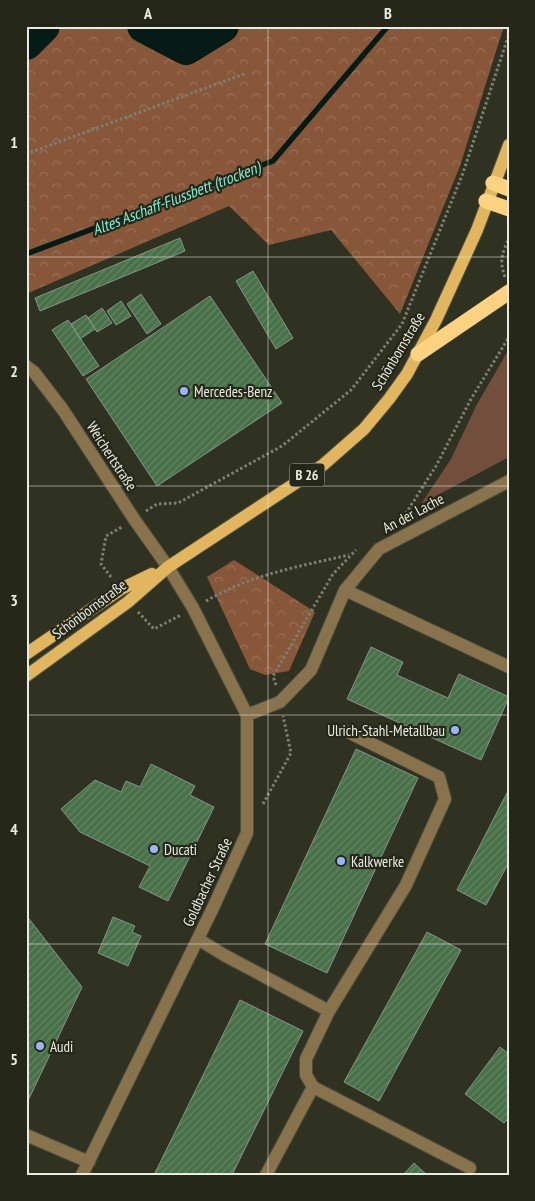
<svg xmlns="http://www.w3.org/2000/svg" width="535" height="1201" font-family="'PT Sans Narrow',sans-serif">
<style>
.green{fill:#714f3c}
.forest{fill:url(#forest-crowns)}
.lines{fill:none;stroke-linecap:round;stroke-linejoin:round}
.stream{stroke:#051b16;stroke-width:5.5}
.river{stroke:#051b16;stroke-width:34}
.building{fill:url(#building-hatch);stroke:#869486}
.minor-casing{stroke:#4d4f40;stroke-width:14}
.major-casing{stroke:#4d4f40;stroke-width:14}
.highway-casing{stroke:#4d4f40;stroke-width:16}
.path{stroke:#7d7f71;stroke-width:3;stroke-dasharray:2.5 2.5;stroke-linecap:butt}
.minor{stroke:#89734c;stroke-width:12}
.major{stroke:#e2b65f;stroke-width:12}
.highway{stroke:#fdd382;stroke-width:15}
.grid{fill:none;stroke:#e9ebe1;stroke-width:1;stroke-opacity:0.55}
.poi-dot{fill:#9db4fd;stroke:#252718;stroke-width:2}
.labels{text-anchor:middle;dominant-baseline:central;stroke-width:4.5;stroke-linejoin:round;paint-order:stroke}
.shield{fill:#252718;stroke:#aeb0a5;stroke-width:1}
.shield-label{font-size:14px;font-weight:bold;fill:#e9ebe1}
.street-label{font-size:15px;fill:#e9ebe1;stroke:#252718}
.poi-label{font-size:15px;fill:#e9ebe1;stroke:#252718;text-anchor:start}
.water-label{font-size:16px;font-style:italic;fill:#81edd3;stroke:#252718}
.neatline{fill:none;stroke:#e9ebe1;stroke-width:2}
.grid-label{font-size:16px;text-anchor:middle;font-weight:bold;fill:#e9ebe1}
</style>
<defs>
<pattern id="forest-crowns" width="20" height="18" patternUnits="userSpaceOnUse" patternTransform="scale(1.25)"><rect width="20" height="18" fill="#88573a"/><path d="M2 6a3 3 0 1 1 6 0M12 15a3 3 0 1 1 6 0" fill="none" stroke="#996f56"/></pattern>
<pattern id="building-hatch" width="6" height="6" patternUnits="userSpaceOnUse" patternTransform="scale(1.25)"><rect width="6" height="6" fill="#487149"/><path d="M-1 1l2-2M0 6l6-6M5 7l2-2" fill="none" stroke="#628563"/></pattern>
</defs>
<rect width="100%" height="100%" fill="#2f3121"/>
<path class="green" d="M509 349V457L421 504 451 459 476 406Z"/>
<path class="forest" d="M26 26H504L460 166 400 314 331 230 269 245 229 206 26 294Z
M234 560 315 612 289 671 265 675 250 669 207 577Z"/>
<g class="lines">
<path class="stream" d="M26 254 273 161 388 26"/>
<path class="river" d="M144 26 186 48 222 26
M26 43 43 26"/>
</g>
<path class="building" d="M180 238 185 251 40 311 35 298Z
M253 271 293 338 276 349 236 281Z
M141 294 161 324 147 334 127 304Z
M210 296 282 403 157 486 86 379Z
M121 301 131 316 116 325 107 311Z
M102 308 112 323 97 332 88 318Z
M86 315 95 329 80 339 71 324Z
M68 320 99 366 83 376 52 330Z
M371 647 403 662 397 675 448 698 459 674 509 697 481 760 347 699Z
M356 749 418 778 327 973 265 944Z
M151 764 195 786 190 795 214 807 168 901 139 887 150 866 80 832 61 809 95 780 121 792 126 781 140 787Z
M509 789V862L486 905 457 890Z
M26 915 82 987 26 1105Z
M113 917 135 926 132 932 141 936 128 966 98 953Z
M427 932 461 950 379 1101 344 1082Z
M240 1000 303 1031 232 1175H154Z
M500 1047 509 1054V1118L504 1123 465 1094Z
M414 1163 427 1175H403Z"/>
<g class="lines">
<defs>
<path id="minor" d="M26 366 34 372 63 410 134 519 168 567 193 608 247 715V833L212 910 82 1175
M345 590 509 667
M247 715 280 702 311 670 345 590 379 549 509 481
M198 939 224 955 329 1011 306 1059V1075L313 1087 470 1168
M329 1011 406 885 445 799 439 777 348 732
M26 1135 89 1162
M266 1175 313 1087"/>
<path id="major" d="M26 654 121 589 152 574
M26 676 128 602 168 567 323 465 364 429 389 399 407 374 436 320 477 230 509 145"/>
<path id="highway" d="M493 183 509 189
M486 201 509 209
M418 354 509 292"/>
</defs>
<use href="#minor" class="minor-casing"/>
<use href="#major" class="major-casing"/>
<use href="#highway" class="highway-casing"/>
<path class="path" d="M26 154 244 74
M505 277C499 260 502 254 509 238
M146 511 157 504 178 503 282 446 351 390 402 324 463 173 509 34
M403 518 436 466 471 399 509 337
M111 577 101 564 106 536 122 527
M206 601C250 575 300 566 349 555
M138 612 154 629 181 615
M276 685 273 676 333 574 356 550
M263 804 291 753 283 716"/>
<use href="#minor" class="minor"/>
<use href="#major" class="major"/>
<use href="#highway" class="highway"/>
</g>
<path class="grid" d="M268 26V1175M26 257H509M26 486H509M26 715H509M26 944H509"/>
<g class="poi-dot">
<circle cx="184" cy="391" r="5"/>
<circle cx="455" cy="730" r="5"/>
<circle cx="154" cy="849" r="5"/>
<circle cx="341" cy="861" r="5"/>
<circle cx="40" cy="1046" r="5"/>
</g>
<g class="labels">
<rect class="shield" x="289.5" y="463.5" width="35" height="23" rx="4"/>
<g class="shield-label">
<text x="307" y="475">B 26</text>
</g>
<g class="street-label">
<text transform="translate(398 351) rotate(-59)">Schönbornstraße</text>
<text transform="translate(112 456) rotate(57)">Weichertstraße</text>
<text transform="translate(413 513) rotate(-28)">An der Lache</text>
<text transform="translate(89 609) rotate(-37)">Schönbornstraße</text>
<text transform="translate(207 882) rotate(-65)">Goldbacher Straße</text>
</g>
<g class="poi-label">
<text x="194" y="391">Mercedes-Benz</text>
<text x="445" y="730" text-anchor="end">Ulrich-Stahl-Metallbau</text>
<text x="164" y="849">Ducati</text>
<text x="351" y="861">Kalkwerke</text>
<text x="50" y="1046">Audi</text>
</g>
<g class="water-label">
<text transform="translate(176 198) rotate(-21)">Altes Aschaff-Flussbett (trocken)</text>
</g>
</g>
<rect width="535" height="1201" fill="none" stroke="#252718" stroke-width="55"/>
<rect x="28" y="28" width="480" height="1146" class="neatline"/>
<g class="grid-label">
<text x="148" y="19">A</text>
<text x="388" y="19">B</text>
<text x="14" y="148">1</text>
<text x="14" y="377">2</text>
<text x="14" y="606">3</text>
<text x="14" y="835">4</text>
<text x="14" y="1065">5</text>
</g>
</svg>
